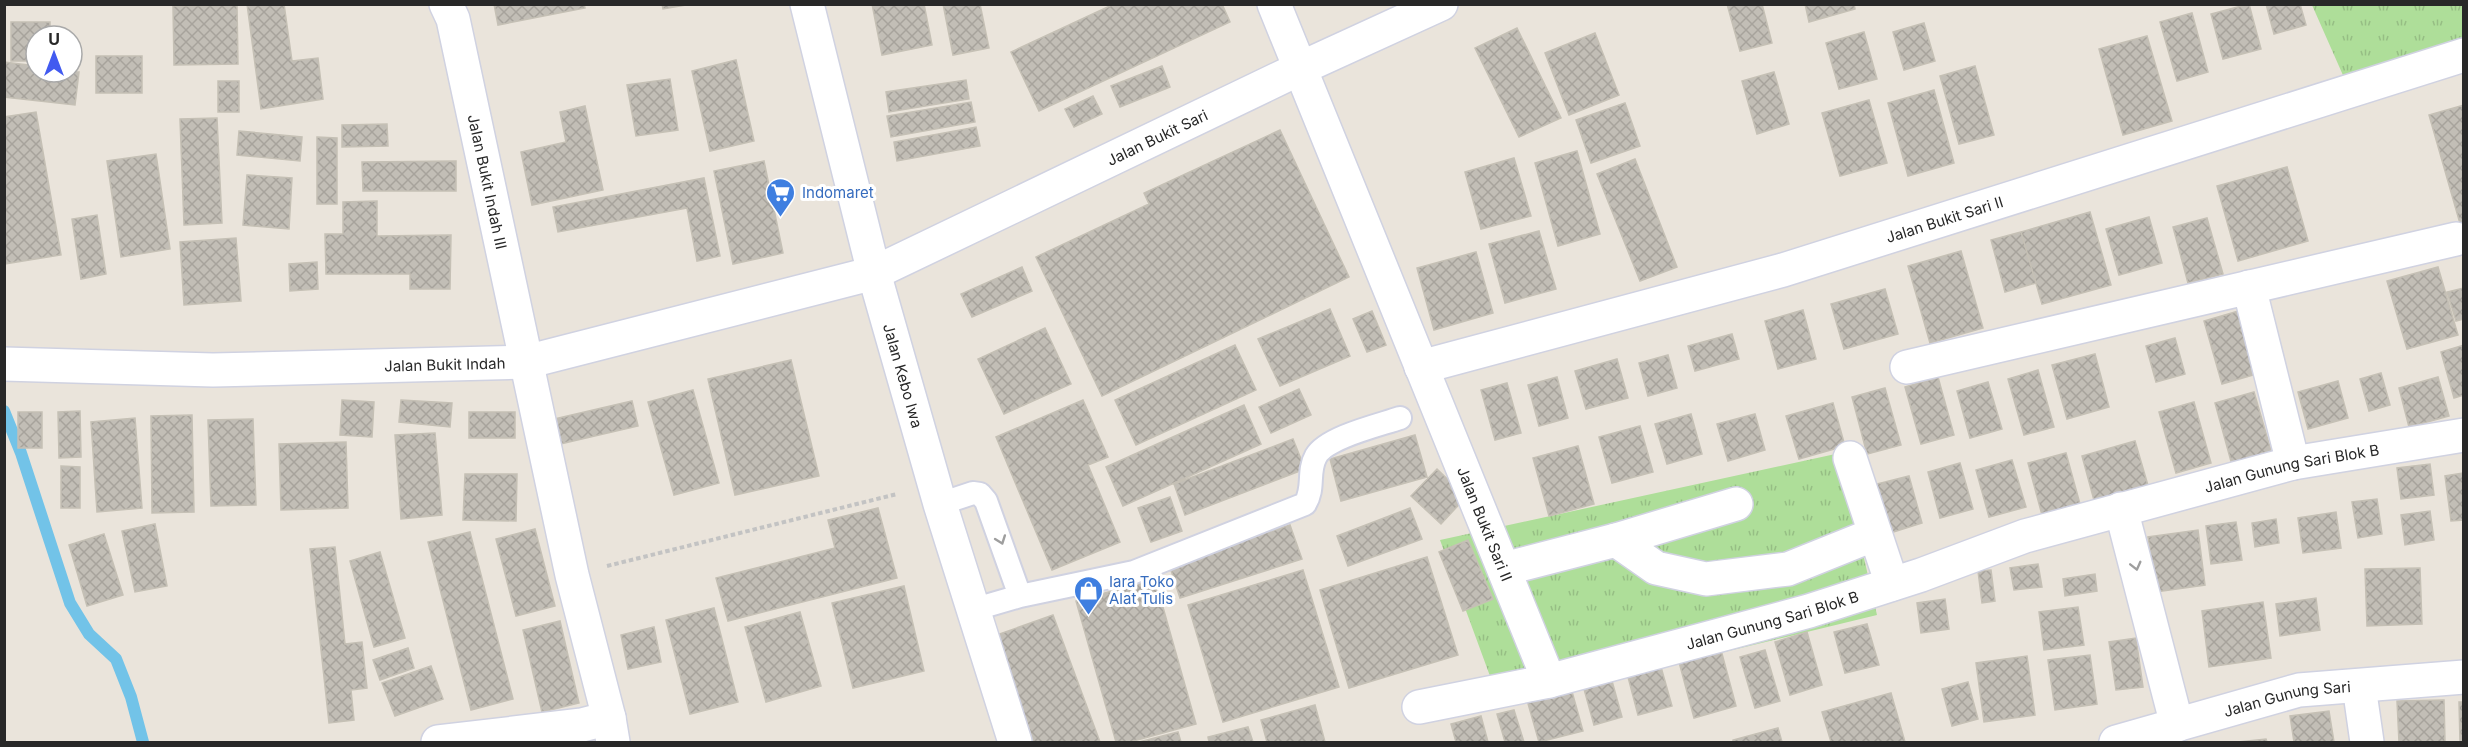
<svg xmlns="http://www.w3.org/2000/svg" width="2468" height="747" font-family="Inter,sans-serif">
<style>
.grass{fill:url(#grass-tufts)}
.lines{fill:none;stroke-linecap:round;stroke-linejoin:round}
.stream{stroke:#72c3e8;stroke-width:12}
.building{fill:url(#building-cross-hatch);stroke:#c5c0b5;stroke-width:1.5}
.service-casing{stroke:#d0d2e1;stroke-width:26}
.minor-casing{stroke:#d0d2e1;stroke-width:36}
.tertiary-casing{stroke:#d0d2e1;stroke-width:36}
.path{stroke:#c3c3c3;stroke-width:4;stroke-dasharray:4.5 3;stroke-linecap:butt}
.service{stroke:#fff;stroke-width:22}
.minor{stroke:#fff;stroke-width:33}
.tertiary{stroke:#fff;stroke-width:33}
.oneway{stroke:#9e9e9e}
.labels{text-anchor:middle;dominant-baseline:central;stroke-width:6;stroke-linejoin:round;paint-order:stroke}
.street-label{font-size:15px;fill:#282828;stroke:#fff}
.shop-label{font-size:15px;fill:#366cbe;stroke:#fff;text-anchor:start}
</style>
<defs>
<pattern id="grass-tufts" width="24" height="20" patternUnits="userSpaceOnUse" patternTransform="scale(1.5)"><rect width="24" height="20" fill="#aede99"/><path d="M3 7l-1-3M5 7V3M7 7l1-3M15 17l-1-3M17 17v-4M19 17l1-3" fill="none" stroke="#96be84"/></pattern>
<pattern id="building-cross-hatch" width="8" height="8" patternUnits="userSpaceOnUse" patternTransform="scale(1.5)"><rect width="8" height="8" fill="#c2beb6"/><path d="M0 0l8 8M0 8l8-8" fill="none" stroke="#a7a39c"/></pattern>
</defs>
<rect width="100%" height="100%" fill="#eae4db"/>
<path class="grass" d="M2312 5H2463V70L2357 107Z
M1840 453 1877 615 1501 706 1440 540Z"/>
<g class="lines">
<path class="stream" d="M4 411 21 453 70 603 89 634 116 659 131 697 143 742"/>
</g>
<path class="building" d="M247 4H284L292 61 318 58 323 99 261 109Z
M494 4H584L585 8 498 25Z
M662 4H692L663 9Z
M872 4H924L932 45 882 55Z
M943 4H980L989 48 953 55Z
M1114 4H1222L1230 22 1039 111 1011 52Z
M1727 4H1762L1772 43 1740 51Z
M1805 4H1854L1855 9 1809 22Z
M2249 4 2261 49 2223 59 2211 14Z
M2266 4H2300L2306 25 2274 34Z
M237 5 238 64 174 65 173 6Z
M2192 13 2208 72 2177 81 2160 22Z
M11 22H50V36H36V61H11Z
M1924 23 1935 61 1904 70 1893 32Z
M1517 28 1561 118 1519 137 1475 48Z
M1864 32 1877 79 1839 89 1826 43Z
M1595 33 1619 95 1569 115 1545 53Z
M2147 36 2172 121 2123 135 2099 49Z
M96 56H142V93H96Z
M736 60 754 141 710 151 692 71Z
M4 62 36 66V72H79L75 105 4 97Z
M1162 66 1170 87 1120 107 1111 86Z
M1975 66 1994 135 1959 144 1940 76Z
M1774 72 1789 124 1757 134 1742 81Z
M670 79 678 130 636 136 627 85Z
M966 80 969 99 889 112 886 92Z
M218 81H239V112H218Z
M1934 90 1954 163 1908 176 1888 103Z
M1093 96 1102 114 1074 127 1065 109Z
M1869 100 1887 163 1840 176 1822 113Z
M971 102 975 122 891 137 887 116Z
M1625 103 1640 146 1591 163 1576 120Z
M2464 105V227H2461L2429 115Z
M585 106 603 190 532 205 521 152 566 142 560 112Z
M36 112 61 255 4 264V117Z
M217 118 222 223 184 225 180 119Z
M387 124 388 146 342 147V125Z
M976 127 980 146 897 161 894 142Z
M1280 130 1349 277 1102 396 1036 257 1149 204 1144 193Z
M239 131 302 137 300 161 237 155Z
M317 137 337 138V204H317Z
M1577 151 1600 234 1558 246 1535 163Z
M156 154 170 249 121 257 107 161Z
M1514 158 1531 216 1481 229 1465 172Z
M1635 159 1677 267 1640 281 1597 174Z
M456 161V191H363L362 162Z
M764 161 783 253 733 264 714 171Z
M2287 167 2308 241 2238 261 2217 186Z
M247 175 292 178 289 229 243 225Z
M704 178 720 256 697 261 687 208 558 232 553 207Z
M377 201V236L451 235 450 289H410V274H326L325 234H343V202Z
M2090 212 2111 285 2042 304 2021 232Z
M97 215 106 274 81 279 72 219Z
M2149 217 2162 263 2119 275 2106 229Z
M2207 218 2223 274 2188 283 2173 227Z
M1539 231 1556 289 1505 303 1489 244Z
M2021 232 2036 283 2005 292 1991 240Z
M236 238 241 301 184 305 180 242Z
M1961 251 1983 328 1930 343 1908 266Z
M1476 252 1493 313 1434 330 1417 268Z
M317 262 318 289 290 291 289 264Z
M1022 267 1032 291 972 317 961 294Z
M2438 267 2458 335 2407 349 2387 281Z
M2464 288V319L2456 321 2447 292Z
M1885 289 1898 334 1844 349 1831 304Z
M1330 309 1350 356 1280 386 1258 339Z
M1803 310 1816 359 1778 369 1765 321Z
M2242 310 2260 373 2222 384 2204 321Z
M1372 311 1386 345 1367 352 1353 319Z
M1045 328 1071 384 1004 414 978 359Z
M1732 334 1739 359 1695 371 1688 346Z
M2175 338 2185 374 2156 382 2146 346Z
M1235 345 1256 390 1136 445 1115 400Z
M2464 345V395L2454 398 2441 352Z
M2095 354 2109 407 2067 419 2052 365Z
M1668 355 1677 388 1648 396 1639 363Z
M1617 359 1628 398 1586 409 1575 371Z
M791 360 819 476 735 495 708 379Z
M2038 370 2054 427 2024 435 2008 379Z
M2381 373 2390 405 2369 411 2360 379Z
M1557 377 1568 418 1539 426 1528 385Z
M1938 377 1954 435 1921 444 1905 387Z
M2438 377 2449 416 2409 427 2399 388Z
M2338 381 2348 418 2308 429 2298 392Z
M1988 382 2002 429 1970 438 1957 391Z
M1507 383 1521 433 1495 440 1481 390Z
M1885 388 1901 445 1867 454 1852 397Z
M1299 389 1311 415 1271 433 1259 407Z
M693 390 719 483 674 495 648 402Z
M2254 392 2272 454 2232 465 2215 403Z
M342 400 374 402 372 437 340 435Z
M401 400 452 403 450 427 399 422Z
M1083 400 1108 457 1088 465 1120 542 1052 570 996 437Z
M632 401 638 426 560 444 554 419Z
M2194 402 2211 463 2176 473 2159 412Z
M1833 403 1845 446 1799 459 1786 416Z
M1244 405 1261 444 1123 506 1106 467Z
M80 411 81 457 59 458 58 412Z
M18 412H42V448H18Z
M469 412H515V438H469Z
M1691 414 1702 454 1667 464 1655 424Z
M1755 414 1765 450 1728 461 1717 424Z
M192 415 194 512 152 513 151 416Z
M135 418 142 508 97 512 91 422Z
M253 419 256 505 211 506 208 420Z
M1640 426 1653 472 1612 483 1599 437Z
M435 433 442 515 401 519 395 435Z
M1415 435 1427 477 1341 501 1330 459Z
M1293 439 1305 469 1185 515 1174 484Z
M2135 441 2152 499 2098 515 2082 456Z
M346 442 348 508 281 510 279 444Z
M1578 446 1594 504 1549 516 1533 458Z
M2066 453 2080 504 2042 515 2028 463Z
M2012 460 2026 507 1989 517 1976 470Z
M1960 463 1973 509 1940 518 1928 472Z
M2430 464 2434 495 2401 499 2397 468Z
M61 466 80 467V508H61Z
M1437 469 1466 497 1441 524 1411 496Z
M2464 473V520L2451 521 2445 476Z
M465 474H517L516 521 463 520Z
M1909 476 1922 523 1887 534 1873 485Z
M1170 497 1182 531 1151 542 1138 508Z
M2377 499 2382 534 2358 538 2352 502Z
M878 508 897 578 728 621 716 578 835 548 828 520Z
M1410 508 1422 539 1348 566 1337 536Z
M2430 511 2434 540 2405 545 2401 515Z
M2336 512 2341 548 2303 553 2298 518Z
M2276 519 2279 543 2255 547 2252 523Z
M2236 522 2242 560 2211 564 2206 526Z
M155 524 167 586 135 592 122 531Z
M1290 525 1302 559 1180 598 1169 564Z
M535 529 555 606 516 616 496 539Z
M2198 530 2205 585 2156 592 2148 537Z
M470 532 513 699 471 710 428 542Z
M104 534 123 595 87 606 69 545Z
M1468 540 1493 599 1463 611 1439 552Z
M335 547 345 644 362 642 367 688 351 690 354 720 329 723 310 549Z
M380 552 405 638 374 647 350 561Z
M1427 557 1458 655 1349 688 1320 590Z
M2038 564 2042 587 2014 590 2010 568Z
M2420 568 2422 624 2367 626 2365 569Z
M1303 570 1339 687 1223 722 1188 605Z
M1991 570 1995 601 1982 603 1978 571Z
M2095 574 2097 591 2065 596 2063 579Z
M1155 579 1196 724 1130 742H1116L1076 601Z
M904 586 924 671 853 688 832 603Z
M2316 598 2320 630 2280 636 2276 604Z
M1945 599 1949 629 1921 633 1917 603Z
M2263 602 2271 658 2209 667 2202 611Z
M2078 607 2084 645 2044 650 2039 612Z
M714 608 738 702 690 714 666 620Z
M800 612 821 686 766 702 745 627Z
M1053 615 1100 742H1034L994 636Z
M560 621 579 703 542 712 523 630Z
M1867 624 1879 665 1845 673 1834 632Z
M654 627 661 662 628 669 621 635Z
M1807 632 1822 685 1790 695 1775 642Z
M2136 638 2143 687 2116 690 2109 642Z
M408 648 414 668 380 680 373 660Z
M1721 650 1736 706 1694 718 1679 662Z
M1765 650 1780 701 1755 708 1740 657Z
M2090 655 2097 704 2055 710 2048 660Z
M2027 656 2035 715 1984 722 1976 663Z
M431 666 443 699 395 716 382 683Z
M1661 667 1672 706 1638 715 1628 677Z
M1612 681 1622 717 1594 725 1584 689Z
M1968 682 1978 719 1952 726 1942 689Z
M1571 688 1583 731 1539 742 1527 700Z
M1891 693 1905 742H1831L1822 712Z
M2444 700 2445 742H2399L2397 701Z
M2459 702H2464V742H2460Z
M1315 705 1325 742H1267L1261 720Z
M1514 710 1524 742H1505L1497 714Z
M2329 711 2334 742H2294L2290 716Z
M1481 716 1488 742H1456L1451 724Z
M1248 727 1253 742H1209L1208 737Z
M1778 728 1782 742H1733V740Z
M1178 732 1181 742H1139Z
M2266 739 2267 742H2238Z"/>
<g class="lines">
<defs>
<path id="service" d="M940 504 973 493 980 494 986 501 1020 596
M972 610 1020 596 1134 572 1305 504C1315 488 1307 472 1316 456 1327 437 1380 425 1400 418"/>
<g id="minor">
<path id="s1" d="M446 4 453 19 572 575 609 718 613 742"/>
<path id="s2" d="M1274 4 1549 681"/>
<path d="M2249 287 2293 463"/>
<path id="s3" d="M4 364 213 370 526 362 874 273"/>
<path id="s4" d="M1421 367 1783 270 2464 55"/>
<path d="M1907 367 2456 239"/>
<path d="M1850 458 1892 584"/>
<path d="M2121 509 2177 725"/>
<path d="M1616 540 1656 568 1706 579 1788 569 1875 534"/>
<path d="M1504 569 1616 540 1736 504"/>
<path d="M2359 686 2367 742"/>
<path id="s5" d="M1419 707 1549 681 1809 611 1921 575 2025 536 2293 463 2464 435"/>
<path d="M438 742 582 725 609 718"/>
<path id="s6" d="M2116 742 2299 690 2464 677"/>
</g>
<g id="tertiary">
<path id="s7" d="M807 4 874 273 940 504 1015 742"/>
<path id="s8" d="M874 273 1301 68 1441 4"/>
</g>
</defs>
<use href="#service" class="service-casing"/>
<use href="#minor" class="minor-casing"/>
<use href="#tertiary" class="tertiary-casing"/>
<path class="path" d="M607 566 897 494"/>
<use href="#service" class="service"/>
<use href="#minor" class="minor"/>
<use href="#tertiary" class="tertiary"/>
</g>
<defs><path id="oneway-chevron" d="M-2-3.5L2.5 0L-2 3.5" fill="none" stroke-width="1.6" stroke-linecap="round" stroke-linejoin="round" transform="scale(1.5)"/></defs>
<g class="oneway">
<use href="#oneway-chevron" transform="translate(1001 540) rotate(70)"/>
<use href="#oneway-chevron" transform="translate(2136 566) rotate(76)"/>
</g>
<defs>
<symbol id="supermarket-pin" viewBox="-11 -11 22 30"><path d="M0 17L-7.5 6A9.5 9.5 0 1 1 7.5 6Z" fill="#3f7fe0" stroke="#fff"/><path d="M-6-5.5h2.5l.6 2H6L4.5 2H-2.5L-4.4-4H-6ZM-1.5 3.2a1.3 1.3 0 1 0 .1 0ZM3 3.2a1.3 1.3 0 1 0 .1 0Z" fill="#fff"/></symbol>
<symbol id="shop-pin" viewBox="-11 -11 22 30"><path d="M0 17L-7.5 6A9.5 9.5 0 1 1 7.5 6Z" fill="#3f7fe0" stroke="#fff"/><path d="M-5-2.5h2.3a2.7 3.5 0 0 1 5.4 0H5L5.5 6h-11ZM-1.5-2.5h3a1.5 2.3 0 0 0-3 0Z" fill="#fff"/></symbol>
</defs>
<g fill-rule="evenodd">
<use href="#supermarket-pin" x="764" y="176" width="33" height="45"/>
<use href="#shop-pin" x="1072" y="574" width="33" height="45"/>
</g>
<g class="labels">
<g class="street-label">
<text stroke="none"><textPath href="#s8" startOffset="314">Jalan Bukit Sari</textPath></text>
<text stroke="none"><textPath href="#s1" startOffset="183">Jalan Bukit Indah III</textPath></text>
<text stroke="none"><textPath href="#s4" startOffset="544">Jalan Bukit Sari II</textPath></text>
<text stroke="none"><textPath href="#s3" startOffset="441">Jalan Bukit Indah</textPath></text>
<text stroke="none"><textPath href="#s7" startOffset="384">Jalan Kebo Iwa</textPath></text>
<text stroke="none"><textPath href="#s5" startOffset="906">Jalan Gunung Sari Blok B</textPath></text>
<text stroke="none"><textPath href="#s2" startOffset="561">Jalan Bukit Sari II</textPath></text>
<text stroke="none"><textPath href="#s5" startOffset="364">Jalan Gunung Sari Blok B</textPath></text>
<text stroke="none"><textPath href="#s6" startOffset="177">Jalan Gunung Sari</textPath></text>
</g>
<g class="shop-label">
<text x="802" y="192">Indomaret</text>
<text x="1109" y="581">Iara Toko<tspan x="1109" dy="17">Alat Tulis</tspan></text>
</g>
</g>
<rect width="2468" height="747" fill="none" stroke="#282828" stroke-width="12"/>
<g transform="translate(54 54)"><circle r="28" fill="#ffffff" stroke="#a9a9a9" stroke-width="1.5"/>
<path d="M0-4.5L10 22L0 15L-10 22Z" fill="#425af0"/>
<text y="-9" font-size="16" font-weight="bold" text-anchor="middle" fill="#282828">U</text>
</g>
</svg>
